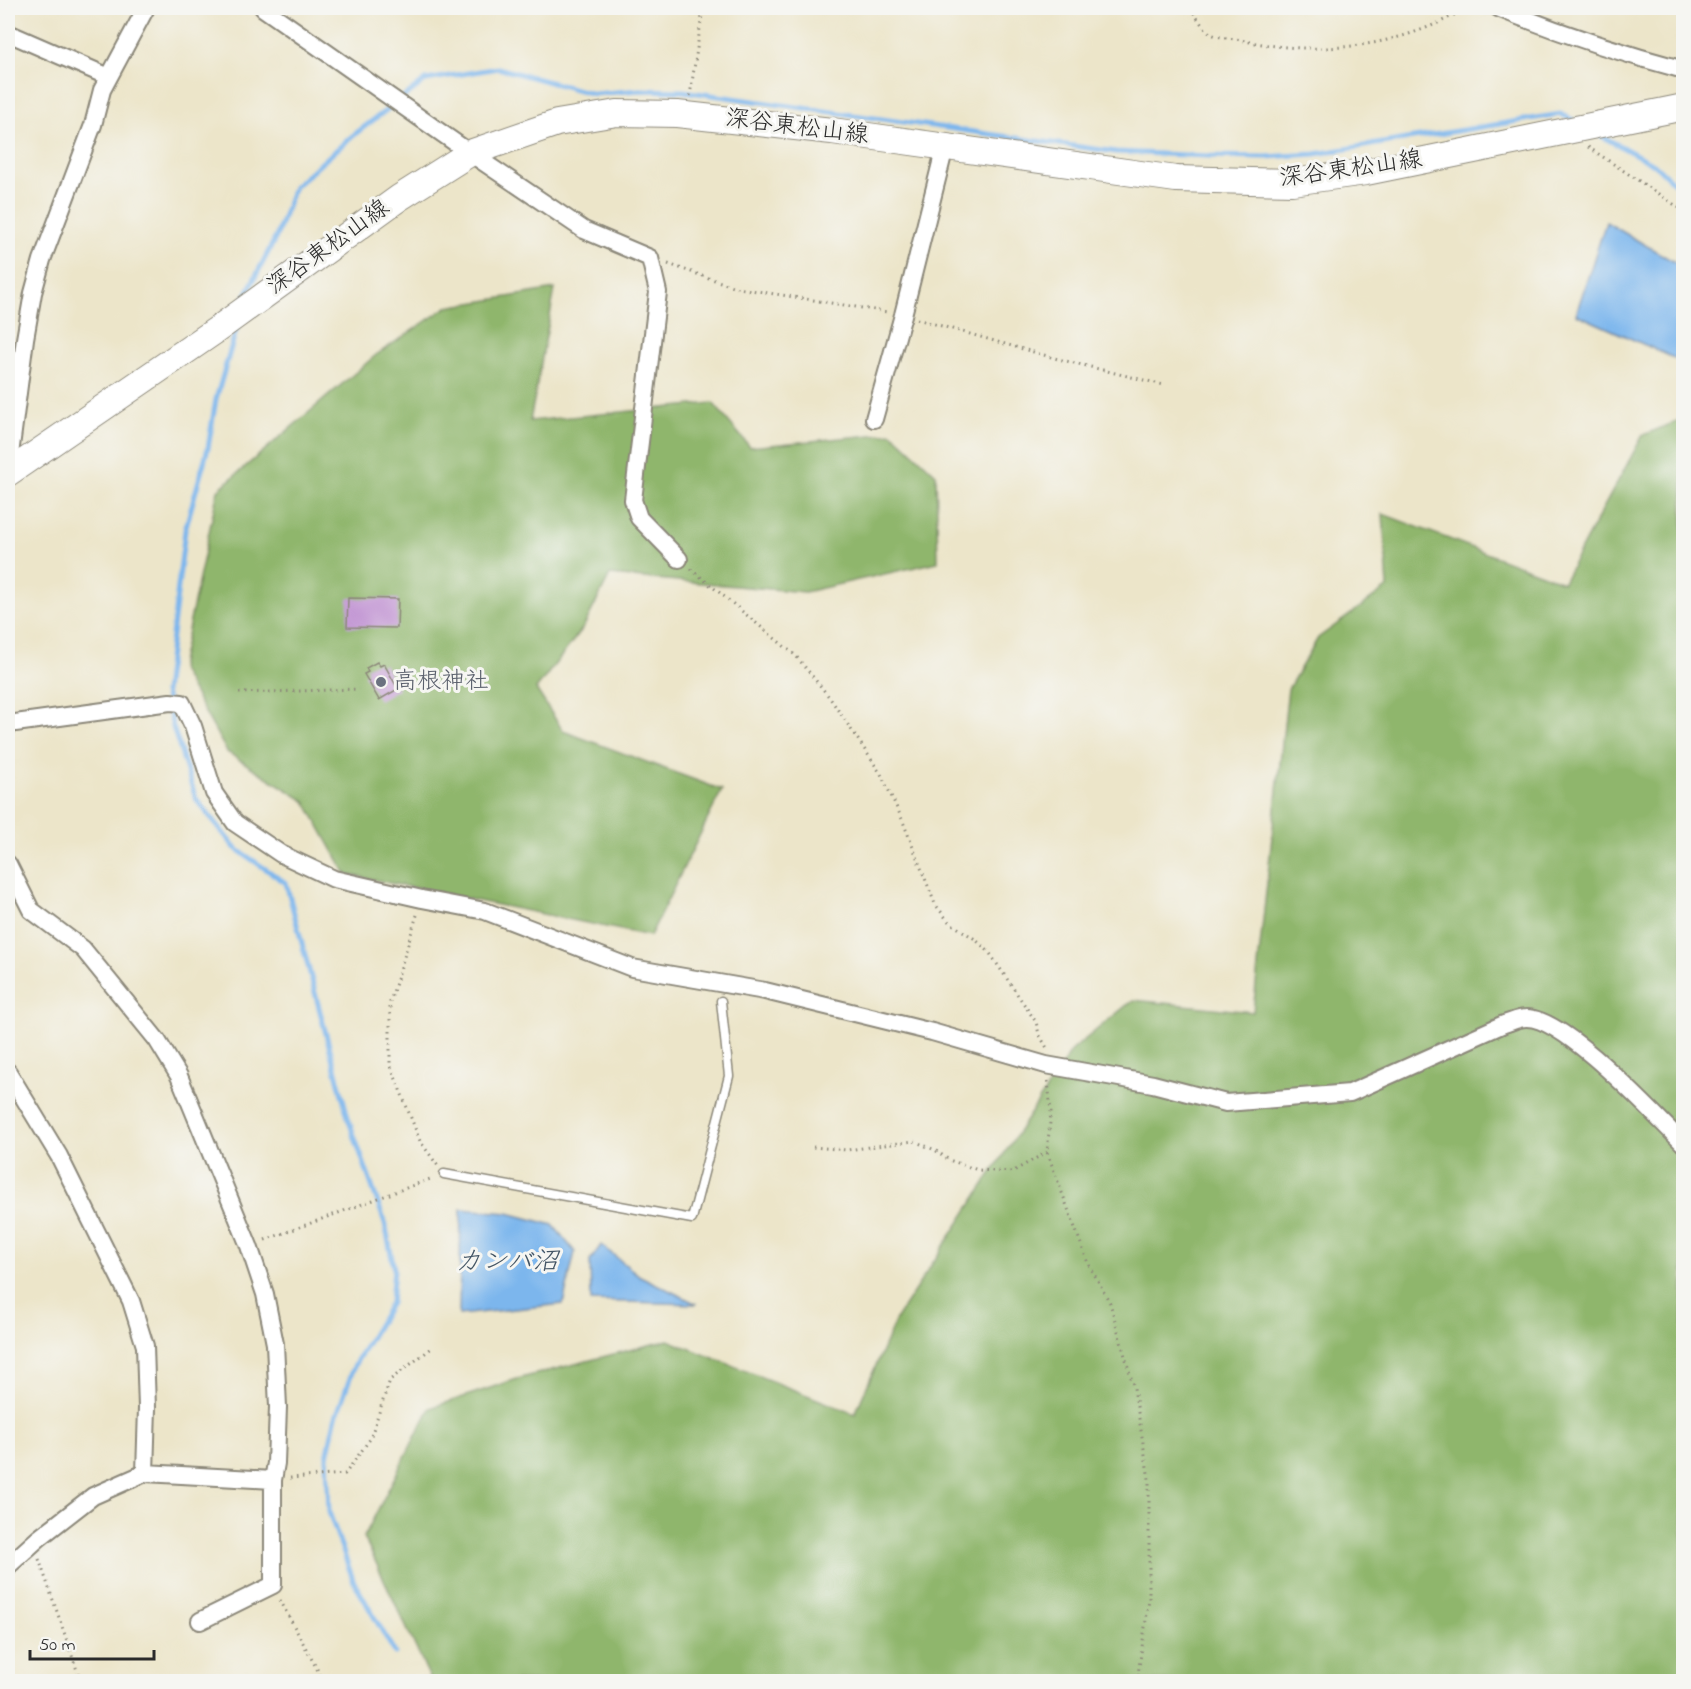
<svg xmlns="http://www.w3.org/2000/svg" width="1691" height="1689" font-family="'Indie Flower','Klee One',sans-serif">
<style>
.forest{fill:#8fb66c;stroke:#5d704c;stroke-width:1.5}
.water{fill:#7bb6ed;stroke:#53708c;stroke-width:1.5}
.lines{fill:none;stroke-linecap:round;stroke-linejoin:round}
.stream{stroke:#7bb6ed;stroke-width:5}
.building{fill:#c397d4}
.service-casing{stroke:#8c887a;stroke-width:11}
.minor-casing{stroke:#8c887a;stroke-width:20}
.primary-casing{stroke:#8c887a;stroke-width:28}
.path{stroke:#8c887a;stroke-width:3;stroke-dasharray:1.5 4.5;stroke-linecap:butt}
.service{stroke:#fff;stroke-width:8}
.minor{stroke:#fff;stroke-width:16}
.primary{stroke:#fff;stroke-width:26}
.worship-dot{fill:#6b7280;stroke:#f6f6f2;stroke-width:2}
.labels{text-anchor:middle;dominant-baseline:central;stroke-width:6;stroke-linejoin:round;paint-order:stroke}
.street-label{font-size:24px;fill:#2b2b2b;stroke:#f6f6f2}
.worship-label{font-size:24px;fill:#5b616d;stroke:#f6f6f2;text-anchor:start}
.water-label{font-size:26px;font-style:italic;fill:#435565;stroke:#f6f6f2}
</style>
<rect width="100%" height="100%" fill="#f6f6f2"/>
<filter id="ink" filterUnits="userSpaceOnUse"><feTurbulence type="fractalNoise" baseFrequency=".0167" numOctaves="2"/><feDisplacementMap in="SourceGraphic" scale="12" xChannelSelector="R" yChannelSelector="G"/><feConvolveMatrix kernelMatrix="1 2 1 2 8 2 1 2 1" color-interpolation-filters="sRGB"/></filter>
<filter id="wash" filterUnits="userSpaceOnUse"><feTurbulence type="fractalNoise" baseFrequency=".008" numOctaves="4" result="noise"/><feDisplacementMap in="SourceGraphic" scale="24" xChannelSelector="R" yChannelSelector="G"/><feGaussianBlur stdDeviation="1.35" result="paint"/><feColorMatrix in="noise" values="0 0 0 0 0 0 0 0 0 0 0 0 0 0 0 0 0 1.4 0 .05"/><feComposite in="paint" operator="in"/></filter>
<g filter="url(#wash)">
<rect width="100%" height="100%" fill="#ece5c9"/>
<path class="forest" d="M555 289 530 421 713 403 750 447 892 433 936 474 938 562 805 592 610 575 583 628 536 689 563 731 722 790 650 936 346 874 305 801 227 752 180 668 218 490 376 355 447 307Z
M1683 419V1681H434L430 1678 364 1537 430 1408 517 1379 668 1340 855 1414 896 1319 1072 1050 1133 1000 1253 1012 1288 689 1318 638 1388 587 1383 514 1563 582 1643 435Z"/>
<path class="water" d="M1606 222 1683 267V362L1576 314Z
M461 1209 508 1213 553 1225 575 1252 563 1304 459 1315Z
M601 1245 640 1276 697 1304 591 1301 590 1261Z"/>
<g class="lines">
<path class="stream" d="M1596 133 1655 165 1684 192
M245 297 277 235 294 187 351 137 426 80 498 68 594 94 639 90 683 91 1116 152 1209 156 1266 157 1315 154 1561 114 1573 120
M237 327 216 399 208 448 185 530 165 692 173 727 196 799 235 848 286 883 349 1121 385 1223 394 1269 391 1303 355 1364 335 1420 327 1457 329 1512 354 1582 395 1653"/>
</g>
<g id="blocks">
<path class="building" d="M348 598 398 599 397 628 347 627Z
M377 662 380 666 384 664 398 689 379 700 364 674 368 672 366 668Z"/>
</g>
</g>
<g filter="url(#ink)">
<use href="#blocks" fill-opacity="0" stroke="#8c887a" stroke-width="1.5"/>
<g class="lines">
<defs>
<path id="service" d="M444 1174 692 1219 729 1076 721 1001"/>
<path id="minor" d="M263 8 470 153 584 230 650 258 658 292 633 500 639 518 679 559
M1498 8C1559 33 1620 53 1684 70
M8 33 109 77
M874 419 903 315 945 147
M8 470 25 339 33 293 42 260 93 125 102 90 146 8
M8 724 170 702 182 703 193 726 214 793 235 823 281 854 334 879 422 899 485 911 632 968 765 991 932 1032 1046 1065 1153 1084 1226 1103 1350 1093 1504 1024C1511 1022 1519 1018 1526 1018 1565 1017 1655 1116 1684 1144
M8 864 31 910 83 949 157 1040 179 1076 249 1246 265 1294 275 1344 278 1407 276 1463 273 1480V1585L200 1621
M8 1072 59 1156 131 1301 145 1346 147 1408 145 1473
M8 1566 39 1538 93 1496 145 1473 273 1480"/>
<path id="primary" d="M8 473 215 331 399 198 470 153 557 123 617 113 677 114 832 131 1176 179 1292 182 1366 172 1684 107"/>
</defs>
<use href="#service" class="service-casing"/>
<use href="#minor" class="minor-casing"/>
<use href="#primary" class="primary-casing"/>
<path class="path" d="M1190 8C1196 15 1202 27 1210 33 1217 38 1232 38 1241 40 1315 57 1402 48 1466 8
M690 96 703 8
M1588 147 1684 211
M668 264 738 288 887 312
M917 319 1058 359 1164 385
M691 569 796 656 830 698 881 774 902 819 935 904 949 922 975 939 989 952 1036 1022 1039 1034 1047 1048
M239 693 359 689
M417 915 390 1002V1064L420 1141 438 1166
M1048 1081 1051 1112 1047 1152 1088 1263 1110 1303 1134 1388 1149 1479V1600L1138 1674 1139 1682
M813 1147 847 1150 914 1141 935 1150 949 1160 978 1170 1012 1172 1047 1152
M265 1240 433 1178
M290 1478 345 1474 370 1439 390 1380 433 1347
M39 1559 81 1682
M280 1600 324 1682"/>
<use href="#service" class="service"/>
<use href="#minor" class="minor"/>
<use href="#primary" class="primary"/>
</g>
</g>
<circle class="worship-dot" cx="381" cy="682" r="6"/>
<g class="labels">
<g class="street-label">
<text transform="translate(797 128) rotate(7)">深谷東松山線</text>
<text transform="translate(1351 170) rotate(-8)">深谷東松山線</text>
<text transform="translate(329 248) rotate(-36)">深谷東松山線</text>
</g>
<g class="worship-label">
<text x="393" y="682">高根神社</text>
</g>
<g class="water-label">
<text x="507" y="1263">カンバ沼</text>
</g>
</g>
<rect width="1691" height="1689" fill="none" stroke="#f6f6f2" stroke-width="30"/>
<path d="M30 1650v9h124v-9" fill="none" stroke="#2b2b2b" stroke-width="3"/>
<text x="39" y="1650" font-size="18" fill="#2b2b2b" stroke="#f6f6f2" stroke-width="4.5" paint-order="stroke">50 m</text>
</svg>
